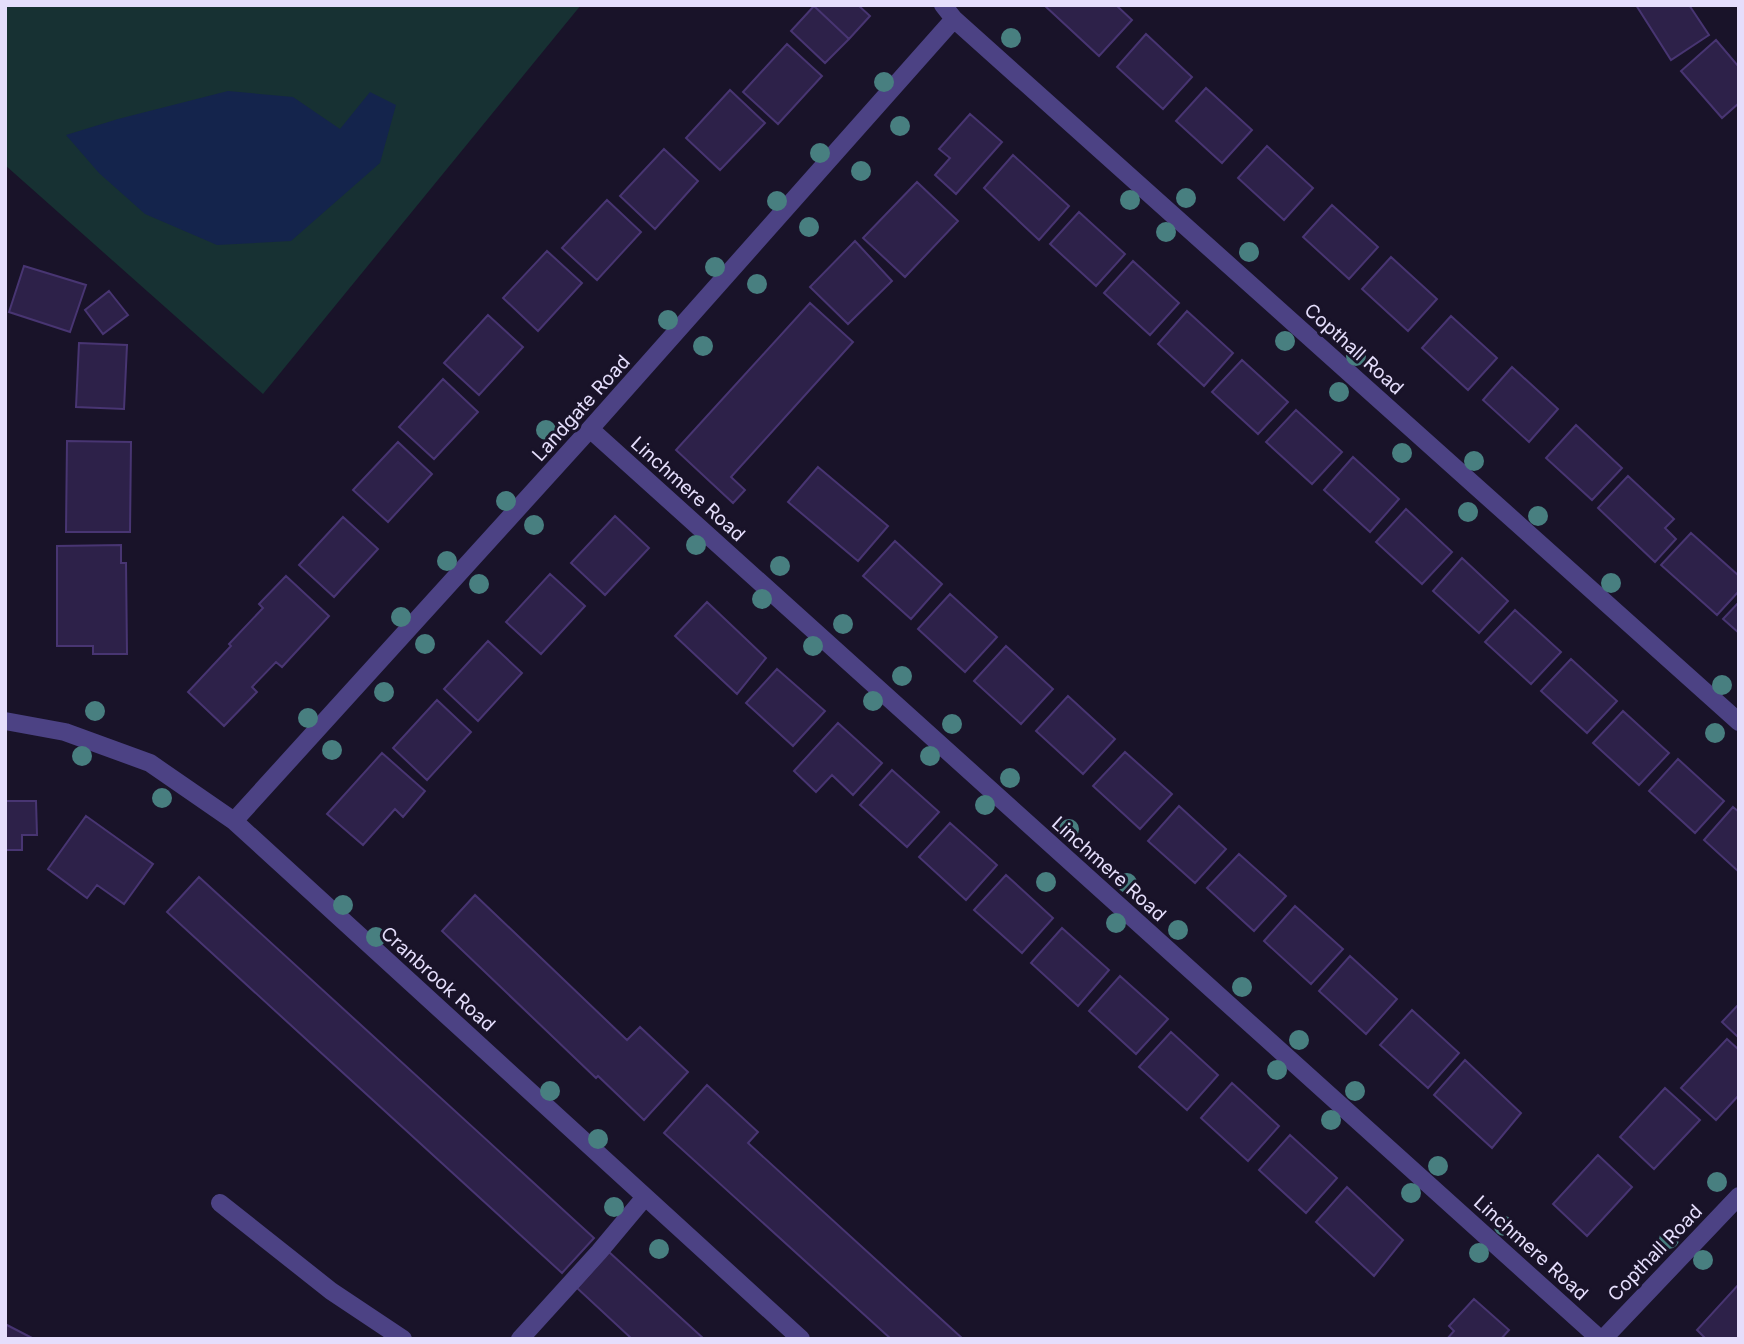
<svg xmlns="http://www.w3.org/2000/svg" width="1744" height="1344" font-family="Inter,sans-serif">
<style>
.green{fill:#173133}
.water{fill:#14244c}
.building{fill:#2d2149;stroke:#483572;stroke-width:2}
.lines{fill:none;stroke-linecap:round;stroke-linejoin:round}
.street{stroke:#4c4284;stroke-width:18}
.tree{fill:#487f80}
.labels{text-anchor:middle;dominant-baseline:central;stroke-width:6;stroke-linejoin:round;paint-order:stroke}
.street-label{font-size:19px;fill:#e5defc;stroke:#191329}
</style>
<rect width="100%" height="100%" fill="#191329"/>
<path class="green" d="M5 5H581L263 394 5 165Z"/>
<path class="water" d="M228 91 293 97 340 129 370 92 396 105 380 163 291 241 217 245 145 214 99 173 66 135 118 119Z"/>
<path class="building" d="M858 5 870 16 849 39 814 6Z
M1044 5H1116L1132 20 1099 56Z
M1636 5H1689L1709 35 1671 60Z
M814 6 849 39 825 63 791 31Z
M1146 34 1192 77 1163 109 1117 67Z
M1716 40 1739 67V103L1722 118 1681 71Z
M787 44 822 76 778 124 743 92Z
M1206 88 1252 130 1222 163 1176 121Z
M730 90 765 123 720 170 686 138Z
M970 114 1002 142 956 194 935 175 950 158 939 149Z
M1267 146 1313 188 1284 220 1238 178Z
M664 149 698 181 655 229 620 196Z
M1013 155 1069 206 1039 240 984 188Z
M917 182 958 221 905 277 863 238Z
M607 200 641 232 597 280 562 248Z
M1332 205 1378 247 1349 279 1303 237Z
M1079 212 1125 254 1096 286 1050 244Z
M855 241 892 281 848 324 810 287Z
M547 251 582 283 538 331 503 298Z
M1391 257 1437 299 1408 331 1362 289Z
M1133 261 1179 303 1150 335 1104 293Z
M24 266 86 285 70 332 9 312Z
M109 291 128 315 103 334 85 310Z
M810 303 853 342 731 477 745 490 733 503 676 450Z
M1187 311 1233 353 1204 386 1158 344Z
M488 315 523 347 479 395 444 363Z
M1451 316 1497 358 1468 390 1422 348Z
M79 343 127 345 124 409 76 407Z
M1242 360 1288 402 1258 434 1212 392Z
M1512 367 1558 409 1529 442 1483 400Z
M443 379 478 412 434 459 399 427Z
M1296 410 1342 452 1312 484 1266 442Z
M1576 425 1622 468 1592 500 1546 458Z
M67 441 131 442 130 532H66Z
M398 442 432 474 388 522 353 490Z
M1353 457 1399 499 1370 532 1324 490Z
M818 467 888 526 858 561 788 502Z
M1628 476 1674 519 1665 528 1676 539 1655 562 1598 508Z
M1406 509 1452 552 1422 584 1376 542Z
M615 516 649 548 605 595 571 563Z
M343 517 378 549 334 597 299 565Z
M1691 533 1739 576V591L1717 615 1661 565Z
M895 541 942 584 911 619 863 576Z
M121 545V563H126L127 654H93V646H57V546Z
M1462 558 1508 601 1479 633 1433 591Z
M550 574 585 606 541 654 506 622Z
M286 576 329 616 282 667 276 662 252 687 257 692 224 726 188 692 231 646 229 644 263 608 259 604Z
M950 594 997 637 965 672 918 629Z
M707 602 766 658 737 694 675 636Z
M1739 602V633L1723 619Z
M1515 610 1561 652 1531 684 1485 642Z
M488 641 522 673 478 721 444 689Z
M1006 646 1053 689 1021 724 974 681Z
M1571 659 1617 701 1587 733 1541 691Z
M777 669 825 711 793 746 746 703Z
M1068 696 1115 739 1083 774 1036 731Z
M437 700 471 732 427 780 393 748Z
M1623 711 1669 753 1639 785 1593 743Z
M838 723 882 763 853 795 832 775 816 792 794 771Z
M1125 752 1172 794 1140 829 1093 786Z
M382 753 425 791 403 817 395 809 363 845 327 814Z
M1678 759 1724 801 1695 833 1649 791Z
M892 770 939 812 907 847 860 805Z
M5 801H36L37 835H22V850H5Z
M1179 806 1226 849 1195 883 1148 841Z
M1733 807 1739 812V872L1704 840Z
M86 816 153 864 124 904 97 885 87 898 48 869Z
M950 823 997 865 966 900 919 857Z
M1239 854 1286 896 1254 931 1207 888Z
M1006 875 1053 918 1022 953 974 910Z
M199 877 594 1238 562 1273 167 912Z
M475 895 627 1040 640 1027 688 1072 644 1120 598 1076 596 1078 442 931Z
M1295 906 1343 949 1311 984 1264 941Z
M1062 928 1109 970 1078 1006 1031 963Z
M1350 956 1397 999 1366 1034 1319 991Z
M1120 976 1168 1019 1136 1054 1089 1011Z
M1739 1004V1038L1722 1022Z
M1412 1010 1459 1053 1428 1088 1380 1045Z
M1171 1032 1218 1075 1187 1110 1139 1067Z
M1727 1039 1739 1050V1095L1716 1120 1681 1088Z
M1465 1060 1521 1113 1492 1148 1434 1095Z
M1232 1083 1279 1126 1248 1161 1201 1118Z
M707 1085 758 1132 748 1143 963 1339H891L664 1133Z
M1665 1088 1700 1120 1654 1169 1620 1137Z
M1290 1135 1337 1178 1306 1213 1259 1170Z
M1598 1155 1632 1187 1587 1236 1553 1204Z
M1347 1187 1403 1240 1374 1276 1316 1222Z
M609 1252 704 1339H632L577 1288Z
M1739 1284V1339H1706L1697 1330Z
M1474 1299 1509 1330 1501 1339H1447L1454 1331 1449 1326Z
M5 1324 34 1339H5Z"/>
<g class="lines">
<path class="street" d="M943 5 954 19 1739 722
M590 429 1600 1339
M5 721 65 732 150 763 234 821 801 1339
M234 821 590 429 954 19
M220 1203 331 1291 403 1339
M520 1339 599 1252 645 1197
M1603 1339 1739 1196"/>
</g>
<g class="tree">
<circle cx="1011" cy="38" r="10"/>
<circle cx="884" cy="82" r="10"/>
<circle cx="900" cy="126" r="10"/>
<circle cx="820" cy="153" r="10"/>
<circle cx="861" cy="171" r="10"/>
<circle cx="1186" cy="198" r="10"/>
<circle cx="1130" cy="200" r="10"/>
<circle cx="777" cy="201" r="10"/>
<circle cx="809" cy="227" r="10"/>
<circle cx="1166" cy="232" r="10"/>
<circle cx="1249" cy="252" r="10"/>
<circle cx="715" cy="267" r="10"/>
<circle cx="757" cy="284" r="10"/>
<circle cx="668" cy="320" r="10"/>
<circle cx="1285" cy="341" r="10"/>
<circle cx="703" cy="346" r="10"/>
<circle cx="1356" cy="356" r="10"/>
<circle cx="1339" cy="392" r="10"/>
<circle cx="546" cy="430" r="10"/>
<circle cx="1402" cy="453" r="10"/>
<circle cx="1474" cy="461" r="10"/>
<circle cx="506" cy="501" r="10"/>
<circle cx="1468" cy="512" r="10"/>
<circle cx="1538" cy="516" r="10"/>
<circle cx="534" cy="525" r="10"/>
<circle cx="696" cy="545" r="10"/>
<circle cx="447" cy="561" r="10"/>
<circle cx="780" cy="566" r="10"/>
<circle cx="1611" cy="583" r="10"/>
<circle cx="479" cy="584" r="10"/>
<circle cx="762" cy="599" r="10"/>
<circle cx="401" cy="617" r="10"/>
<circle cx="843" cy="624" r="10"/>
<circle cx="425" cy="644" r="10"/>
<circle cx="813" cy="646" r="10"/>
<circle cx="902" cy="676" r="10"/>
<circle cx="1722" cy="685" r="10"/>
<circle cx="384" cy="692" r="10"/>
<circle cx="873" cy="701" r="10"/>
<circle cx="95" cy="711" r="10"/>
<circle cx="308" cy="718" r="10"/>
<circle cx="952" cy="724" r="10"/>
<circle cx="1715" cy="733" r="10"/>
<circle cx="332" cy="750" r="10"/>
<circle cx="82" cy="756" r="10"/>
<circle cx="930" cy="756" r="10"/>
<circle cx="1010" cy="778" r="10"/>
<circle cx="162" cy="798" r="10"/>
<circle cx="985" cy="805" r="10"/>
<circle cx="1069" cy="829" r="10"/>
<circle cx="1046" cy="882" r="10"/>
<circle cx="1127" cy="883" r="10"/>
<circle cx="343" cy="905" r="10"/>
<circle cx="1116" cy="923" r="10"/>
<circle cx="1178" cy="930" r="10"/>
<circle cx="376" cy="937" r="10"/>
<circle cx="1242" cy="987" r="10"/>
<circle cx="1299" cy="1040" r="10"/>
<circle cx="1277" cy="1070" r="10"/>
<circle cx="550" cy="1091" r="10"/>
<circle cx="1355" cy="1091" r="10"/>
<circle cx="1331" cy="1120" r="10"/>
<circle cx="598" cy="1139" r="10"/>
<circle cx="1438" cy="1166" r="10"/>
<circle cx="1717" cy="1182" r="10"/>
<circle cx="1411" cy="1193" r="10"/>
<circle cx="614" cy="1207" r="10"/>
<circle cx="1504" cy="1226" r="10"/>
<circle cx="1669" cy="1239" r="10"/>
<circle cx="659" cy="1249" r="10"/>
<circle cx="1479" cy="1253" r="10"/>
<circle cx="1703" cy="1260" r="10"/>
</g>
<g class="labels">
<g class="street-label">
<text transform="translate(1354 349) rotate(42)">Copthall Road</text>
<text transform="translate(581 408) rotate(-48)">Landgate Road</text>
<text transform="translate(688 489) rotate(42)">Linchmere Road</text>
<text transform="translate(1109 869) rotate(42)">Linchmere Road</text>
<text transform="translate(438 979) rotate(42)">Cranbrook Road</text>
<text transform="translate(1531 1248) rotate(42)">Linchmere Road</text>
<text transform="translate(1655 1253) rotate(-46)">Copthall Road</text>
</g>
</g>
<rect width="1744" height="1344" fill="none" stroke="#e5defc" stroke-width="14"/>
</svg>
